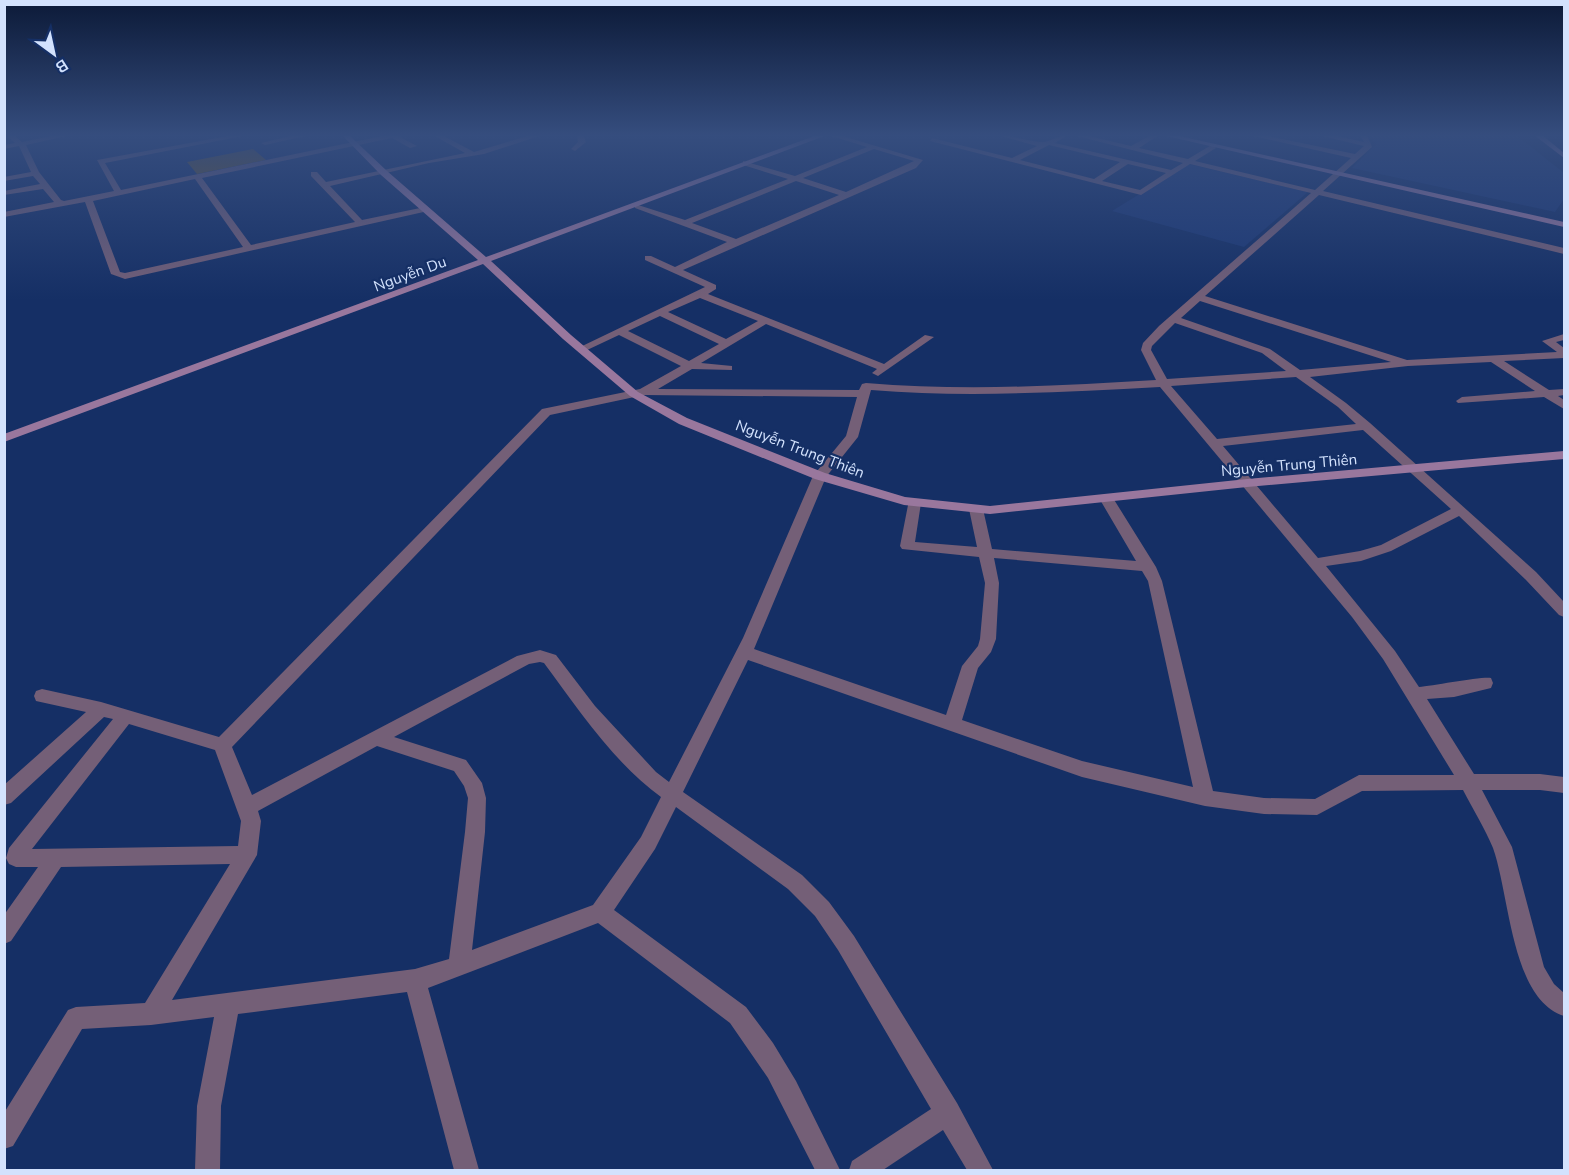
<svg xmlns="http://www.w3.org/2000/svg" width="1569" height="1175" font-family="'Nunito Sans',sans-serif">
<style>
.built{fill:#1c3875}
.green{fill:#71561e}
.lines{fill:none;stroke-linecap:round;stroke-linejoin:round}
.street{fill:#745f77;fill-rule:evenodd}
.secondary{fill:#99779d;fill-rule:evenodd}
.labels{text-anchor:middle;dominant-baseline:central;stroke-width:4.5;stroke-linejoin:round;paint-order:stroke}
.far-street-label{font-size:15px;fill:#d3e2fd;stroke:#152f65}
</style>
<rect width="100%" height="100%" fill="#152f65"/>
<path class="built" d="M1369 135H1516L1564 173V199L1555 212 1352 168 1376 144Z
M1188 164 1308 192 1244 247 1112 211Z"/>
<path class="green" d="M253 149 266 160 197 174 187 162Z"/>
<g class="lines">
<path class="street" d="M6 135H14L22 142 56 135H71L26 145 39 172 61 200 64 201 114 191 97 160 233 135H248L105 163 121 190 387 135H401L400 137 417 146 410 148 392 138 202 178 251 245 355 222 311 176V172H317L326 182 465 153 433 135H442L474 152 531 135H542L484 154 429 163 330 186 362 220 425 207H428V211L125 279 111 274 85 202 4 217V212L54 202 43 189 4 195V191L40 184 33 176 4 181V177L31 172 19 146 4 149V145L15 143ZM195 179 243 247 125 273 120 272 93 201Z
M295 135H310L265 145 261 143Z
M577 135H583L586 142 575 151 571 149 578 142Z
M828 135H839L923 160 916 168 683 270 716 285V289L708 294 884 364 925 335 934 337 878 376 872 373 877 369 766 324 701 363 732 366V370L692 369 658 389 859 390 862 384 866 383C963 391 1059 386 1156 380L1141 350 1143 343 1159 326 1311 193 1190 164 1141 195 930 141 932 138 1012 158 1037 146 997 135C1012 135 1025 141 1041 142 1049 143 1058 135 1068 135L1055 143 1171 170 1183 163 1073 135H1085L1131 146 1151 135H1159L1139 148 1188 159 1213 144 1216 148 1195 161 1315 190 1351 158 1249 135H1263L1355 154 1364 146 1318 135H1332L1364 142 1360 135H1367L1372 147 1323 191 1564 248V254L1319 195 1205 296 1407 360 1557 352 1542 341 1564 334V340L1556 342 1564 348V358L1504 361 1549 390 1564 389V395L1558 396 1564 400V409L1544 397 1458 403 1456 401 1462 397 1535 391 1491 362 1408 366 1310 377 1346 403 1370 423 1536 572 1564 602V617L1559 615 1526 580 1459 516 1391 551 1361 561 1326 566 1395 651 1419 687C1432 686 1483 676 1491 678L1493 683 1491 688 1454 697 1427 699 1474 774H1540L1564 777V793L1540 790H1482L1512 847 1544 967 1554 984 1564 993V1016C1511 999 1510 896 1493 848 1485 829 1473 809 1463 790L1362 791 1317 815 1264 814 1205 806 1082 777 748 660 683 792 802 875 829 902 854 936 957 1103 993 1170H967L943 1130 883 1170H849L852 1161 931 1109 838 950 815 916 788 889 676 807 655 849 614 910 746 1007 773 1043 796 1081 840 1170H815L768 1078 730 1023 598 923 428 988 479 1170H454L407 992 238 1014 221 1106 220 1170H195L197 1106 214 1017 151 1025 82 1029 13 1146 4 1149V1113L68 1010 76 1007 145 1003 230 864 61 867 11 941 4 944V915L38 867H16L9 864 6 858 9 848 113 719 104 717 11 803 4 805V785L86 712 36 701 34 696 36 691 42 689 101 702 219 737 542 409 640 389 681 366 619 335 585 351 581 352 576 349 705 287 645 260V256H651L675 267 727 242 635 208V204L685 220 788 179 743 165V161L795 176 867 147ZM1049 145 1120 162 1094 179 1020 160ZM874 149 914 161 846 192 803 178ZM1128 164 1166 173 1140 190 1102 181ZM796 181 839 195 736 239 692 223ZM700 298 758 321 726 339 668 312ZM1200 301 1391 362 1300 370 1270 349 1181 318ZM660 316 719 344 689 361 628 331ZM1175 323 1262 353 1286 371 1167 379 1151 350 1152 346ZM1296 377 1338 407 1356 424 1217 439 1171 386ZM1160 387 1352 617 1383 659 1454 775H1359L1315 799 1264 798 1213 791 1162 581 1156 567 1113 498 1106 494 1099 498 1136 561 992 549 983 509 976 505 969 509 977 547 915 542 921 503 919 500H909L900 546 902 549 979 557 985 583 980 639 978 646 962 666 946 715 754 649 826 477 858 437 871 390C967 398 1063 392 1160 387ZM644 395 857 397 846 436 813 476 743 638 669 782 656 772 595 706 556 655 540 650 517 656 252 795 232 747 550 415ZM1363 430 1451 509 1381 545 1360 551 1318 558 1223 446ZM994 558 1142 571 1148 581 1193 787 1082 761 962 720 978 668 991 652 996 639 999 583ZM540 662 544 663C579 710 614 763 661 797L641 837 593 905 472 950 485 832 486 798 482 783 466 760 394 737 529 664ZM129 724 215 750 241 821 238 846 32 849ZM377 746 454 771 464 786 468 798 465 832 449 959 415 969 172 1000 257 855 261 821 258 811Z"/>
<path class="secondary" d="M342 135H349L387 171 486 257 817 135H827L491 261 571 335 638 392 687 418 825 473 905 497 990 506 1247 479 1564 451V459L1247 487 990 514 904 505 815 479 679 424 630 396 563 339 483 264 4 442V434L478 260 381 175Z
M1162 135H1175L1564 222V227Z
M1534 135H1542L1564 153V158Z"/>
</g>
<linearGradient id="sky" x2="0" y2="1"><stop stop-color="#0c1a38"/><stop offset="0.45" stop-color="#354d7e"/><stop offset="1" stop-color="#354d7e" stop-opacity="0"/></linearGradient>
<rect width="1569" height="300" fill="url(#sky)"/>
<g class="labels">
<g class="far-street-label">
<text transform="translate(410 274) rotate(-20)">Nguyễn Du</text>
<text transform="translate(800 449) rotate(21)">Nguyễn Trung Thiên</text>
<text transform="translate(1289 465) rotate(-5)">Nguyễn Trung Thiên</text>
</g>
</g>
<rect width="1569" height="1175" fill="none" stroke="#d3e2fd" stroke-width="12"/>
<g transform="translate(54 54) rotate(147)" stroke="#152f65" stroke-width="4.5" paint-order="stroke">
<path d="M0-4.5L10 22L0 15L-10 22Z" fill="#d3e2fd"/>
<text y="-9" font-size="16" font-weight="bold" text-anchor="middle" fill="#d3e2fd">B</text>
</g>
</svg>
